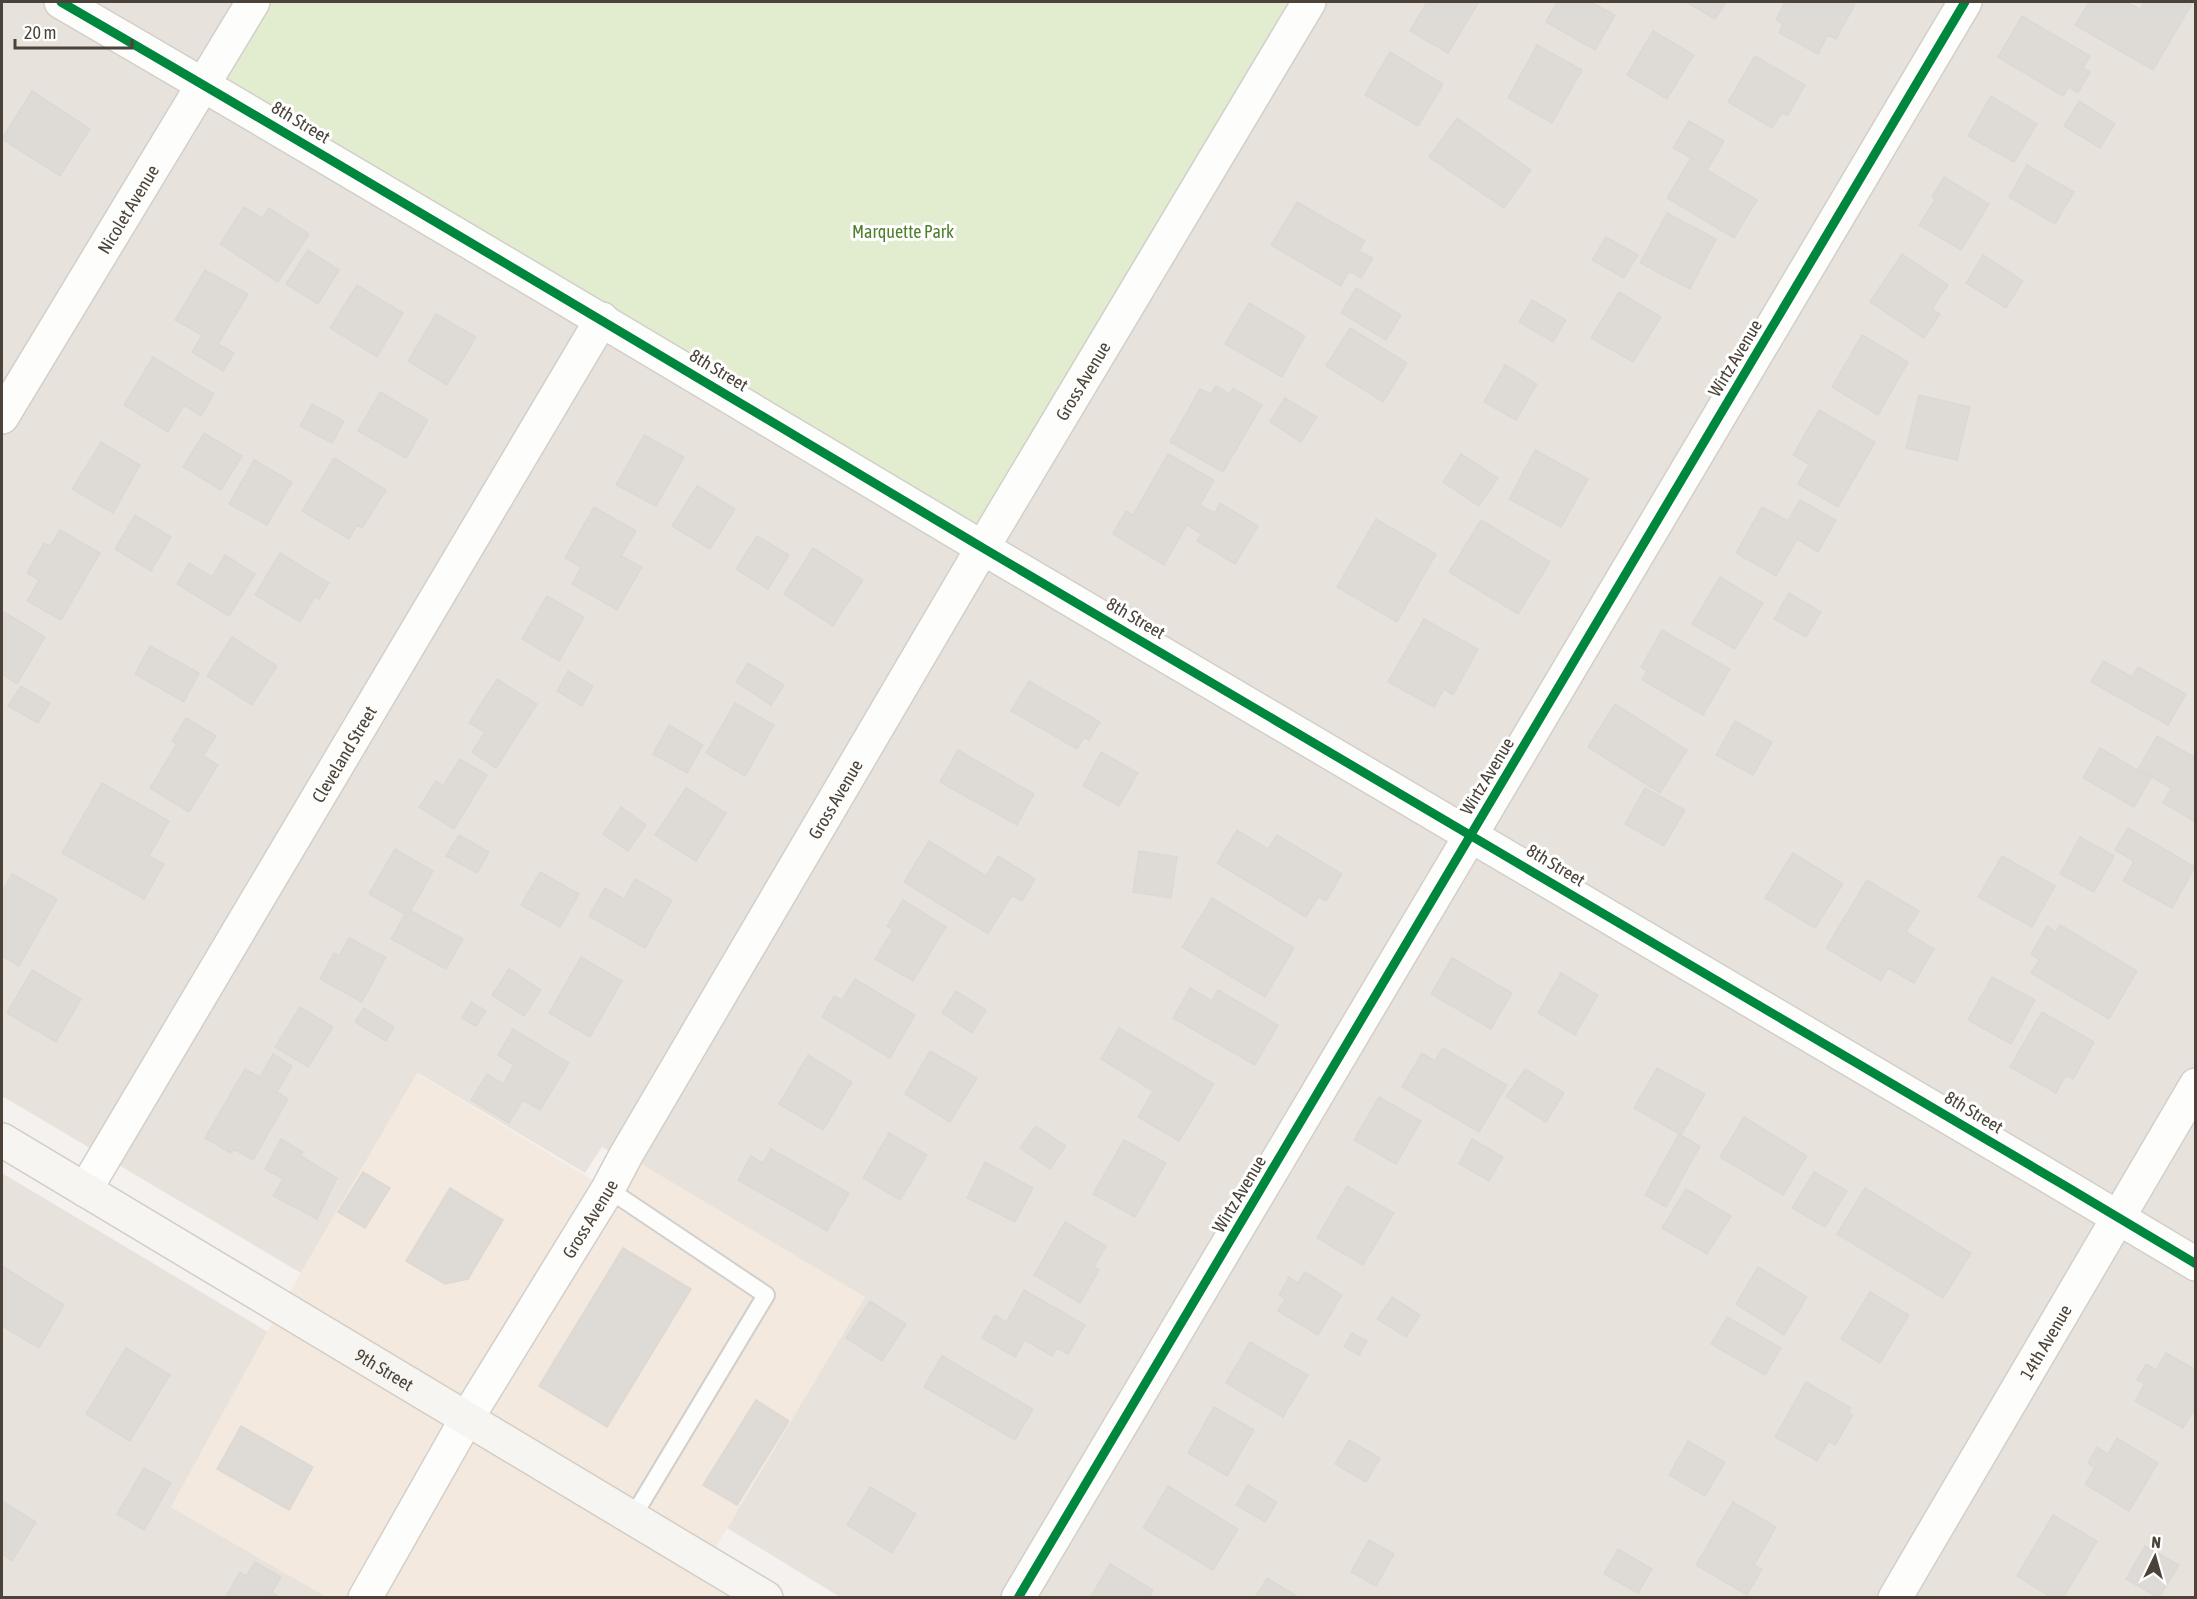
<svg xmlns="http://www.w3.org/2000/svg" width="2197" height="1599" font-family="'Asap Condensed',sans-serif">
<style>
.residential{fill:#e7e3dc}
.commercial{fill:#f3e9df}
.green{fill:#e2edcf}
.building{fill:#dedad6;stroke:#dcd8d4;stroke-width:1.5}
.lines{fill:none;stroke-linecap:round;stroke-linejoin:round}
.lane-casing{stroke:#d2cfcb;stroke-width:20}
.street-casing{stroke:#d2cfcb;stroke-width:36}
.secondary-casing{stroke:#d3cec5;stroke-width:36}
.lane{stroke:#fdfdfc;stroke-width:16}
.street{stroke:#fdfdfc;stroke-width:33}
.secondary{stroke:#f7f5f1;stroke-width:33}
.cycleway-casing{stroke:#fff;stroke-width:13}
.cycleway{stroke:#00873e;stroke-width:9}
.labels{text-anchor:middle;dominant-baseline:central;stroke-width:6;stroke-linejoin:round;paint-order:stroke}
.street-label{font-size:18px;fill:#4b4339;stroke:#fff}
.park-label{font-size:18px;fill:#4e7f2a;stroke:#fff}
</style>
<rect width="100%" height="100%" fill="#f4f1ee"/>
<path class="residential" d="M2 2H2195V1597H840L727 1528 864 1297 602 1147 585 1173 418 1073 301 1273 2 1096Z
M2 1173 268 1332 171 1507 327 1597 2 1598Z"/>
<path class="commercial" d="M417 1073 607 1189 626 1155 865 1297 707 1562 754 1597H327L171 1507 281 1307Z"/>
<path class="green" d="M253 2H1309L983 547 203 84Z"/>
<path class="building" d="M1427 2 1436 4 1438 2H1479L1448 53 1410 31Z
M1557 2H1590L1615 15 1595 50 1546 22Z
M1686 2H1726L1715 19Z
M1785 2H1851L1855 4 1836 39 1828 35 1818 54 1779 33 1783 24 1776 20Z
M2089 2H2126L2140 9 2144 2H2193L2153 70 2075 25Z
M2022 16 2090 56 2083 68 2090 72 2078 93 2069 87 2063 96 1998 57Z
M1653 31 1694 55 1667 99 1627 75Z
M1537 45 1582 70 1552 123 1508 98Z
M1390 52 1443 84 1418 126 1365 95Z
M1755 56 1805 85 1788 115 1782 113 1772 128 1728 102Z
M32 91 90 129 60 176 2 139Z
M1991 96 2037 124 2014 162 1968 136Z
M2079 101 2115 124 2100 148 2064 126Z
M1457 118 1531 170 1504 208 1429 157Z
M1689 121 1724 141 1707 170 1757 200 1734 238 1667 198 1691 158 1673 148Z
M2027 165 2074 192 2055 224 2009 197Z
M1944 177 1989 204 1961 250 1919 225 1935 200 1932 197Z
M1297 202 1365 241 1359 251 1373 258 1361 278 1349 271 1341 286 1271 245Z
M244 207 262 218 269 208 309 234 278 282 220 244Z
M1667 213 1716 239 1690 289 1640 263Z
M1606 237 1638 255 1624 278 1592 260Z
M308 250 339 270 318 304 286 284Z
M1902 254 1948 285 1932 309 1940 314 1924 338 1870 302Z
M1983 255 2023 281 2006 308 1966 283Z
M205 270 248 294 218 344 234 353 223 371 192 352 202 335 175 320Z
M357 285 403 313 377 357 330 328Z
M1356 288 1401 315 1386 340 1341 313Z
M1619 292 1661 317 1633 362 1591 338Z
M1532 300 1566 320 1553 342 1519 322Z
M1249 303 1305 336 1282 377 1225 344Z
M436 314 476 337 447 385 408 361Z
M1350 328 1407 363 1383 402 1326 366Z
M1862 335 1908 362 1878 415 1832 387Z
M153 357 214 394 201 416 184 405 168 432 124 405Z
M1505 365 1537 384 1516 420 1484 402Z
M1216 386 1230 394 1233 388 1262 405 1223 472 1170 442 1200 389 1211 394Z
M380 392 428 420 406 458 358 431Z
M1919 395 1970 407 1957 460 1906 448Z
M1285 398 1317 417 1301 442 1270 422Z
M312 404 344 421 332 443 300 426Z
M1819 410 1875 442 1838 507 1798 484 1809 464 1793 455Z
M204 433 242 456 221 490 183 467Z
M644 435 684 457 656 506 616 485Z
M101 442 140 465 113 513 72 489Z
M1535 450 1588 479 1561 527 1509 499Z
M1168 454 1214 480 1200 505 1215 513 1220 503 1258 526 1235 564 1197 541 1202 534 1187 525 1164 565 1113 534 1126 511 1133 515Z
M1461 454 1498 478 1479 506 1443 482Z
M334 458 386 490 362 528 357 525 349 539 302 511Z
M254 460 292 482 267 525 229 504Z
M697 486 735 509 710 549 672 526Z
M1800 500 1836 520 1818 552 1797 539 1776 576 1736 553 1762 507 1788 521Z
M594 507 636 531 621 556 642 567 617 610 572 584 581 567 565 558Z
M135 515 171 537 151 571 115 549Z
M1376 519 1436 554 1397 622 1337 587Z
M1481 520 1550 562 1518 614 1449 572Z
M60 530 100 553 61 620 27 601 39 580 27 573 44 543 50 546Z
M757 536 789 555 768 589 736 569Z
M813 548 863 580 833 626 784 594Z
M280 553 329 583 319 599 315 596 300 622 255 595Z
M225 555 255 574 229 616 177 584 189 563 212 577Z
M1720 577 1763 603 1735 649 1692 624Z
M1789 593 1821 612 1806 637 1774 619Z
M547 596 584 617 559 661 522 639Z
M4 612 45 637 17 684 2 674V616Z
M1424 619 1478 649 1453 695 1444 689 1434 707 1388 682Z
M1662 630 1730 669 1703 715 1642 680 1647 671 1641 667Z
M232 637 277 666 252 705 207 676Z
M150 646 199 673 184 702 135 674Z
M2103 661 2132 677 2138 667 2186 694 2168 725 2091 682Z
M748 663 784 685 771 705 736 682Z
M568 671 593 686 582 706 557 691Z
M497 679 537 704 496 768 472 752 485 732 469 723Z
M1029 681 1100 722 1089 740 1084 737 1077 749 1011 711Z
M21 686 50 703 38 723 8 706Z
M735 703 774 725 745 776 706 753Z
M1615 704 1687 750 1660 793 1588 747Z
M186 718 216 736 203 756 218 765 189 812 150 788 177 744 172 741Z
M1735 721 1772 742 1753 775 1716 755Z
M669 725 703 745 687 773 653 754Z
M2157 736 2196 758V822L2163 803 2171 788 2138 769Z
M2100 748 2151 778 2134 807 2083 778Z
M958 750 1034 794 1017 825 940 782Z
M1101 752 1138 773 1119 806 1083 786Z
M460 759 487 775 454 829 419 807 436 781 443 786Z
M102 783 169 821 149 856 164 864 144 899 62 853Z
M686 788 726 813 696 861 655 835Z
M1645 788 1685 810 1664 846 1625 824Z
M621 807 646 825 628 851 603 834Z
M2128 828 2195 867 2172 908 2123 881 2134 861 2115 850Z
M1237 830 1268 849 1277 835 1342 874 1326 901 1318 897 1306 917 1217 863Z
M459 835 489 852 477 873 446 856Z
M2080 837 2114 856 2094 892 2060 874Z
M929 841 986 876 998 856 1035 879 1022 901 1012 895 988 934 904 882Z
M395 849 433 871 408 916 369 894Z
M1139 851 1177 857 1171 898 1133 892Z
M1793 853 1843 884 1815 928 1765 898Z
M2002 856 2055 886 2032 927 1978 897Z
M540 872 579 894 560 927 521 905Z
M12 874 57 899 19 966 2 956V892Z
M635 879 672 900 645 948 589 916 605 888 624 899Z
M1867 880 1919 911 1906 932 1934 949 1914 983 1888 968 1881 981 1826 948Z
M1212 898 1294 948 1265 997 1182 947Z
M903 900 946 927 913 981 875 959 893 930 887 926Z
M408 909 463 939 446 969 391 939Z
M2060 925 2137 971 2109 1019 2031 973 2039 960 2031 954 2047 926 2056 932Z
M349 938 386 957 362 1002 320 979 334 953 339 956Z
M581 957 622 981 590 1037 549 1013Z
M1452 958 1512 993 1491 1029 1431 994Z
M509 969 541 990 524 1016 492 995Z
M32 970 81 999 56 1042 7 1013Z
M1561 973 1598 995 1575 1035 1538 1013Z
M1992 977 2035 1000 2011 1044 1968 1020Z
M855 979 915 1015 890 1058 822 1017 834 996 842 1000Z
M1190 988 1212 1001 1218 990 1278 1025 1255 1065 1173 1018Z
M956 991 986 1010 972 1033 942 1013Z
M471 1002 486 1011 476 1026 462 1018Z
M300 1007 333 1027 308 1067 275 1047Z
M364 1008 394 1027 386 1041 355 1022Z
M2042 1012 2094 1042 2073 1079 2066 1075 2056 1093 2010 1067Z
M1119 1028 1214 1084 1179 1141 1138 1117 1153 1091 1101 1059Z
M513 1029 569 1063 540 1110 523 1100 509 1123 471 1100 487 1074 503 1084 514 1065 498 1055Z
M1443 1048 1507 1085 1479 1132 1402 1087 1422 1053 1435 1061Z
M930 1051 977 1078 950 1122 905 1094Z
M273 1054 292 1066 277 1092 288 1099 253 1160 234 1149 231 1153 205 1138 245 1069 260 1077Z
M808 1055 852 1082 823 1130 779 1104Z
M1657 1068 1705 1094 1681 1135 1634 1108Z
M1525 1069 1564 1093 1546 1122 1506 1097Z
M1379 1097 1421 1121 1396 1164 1354 1140Z
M1744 1117 1807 1156 1783 1195 1720 1157Z
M1036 1126 1066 1146 1050 1169 1020 1148Z
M889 1133 927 1155 900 1200 863 1178Z
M1679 1134 1700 1146 1666 1207 1645 1195Z
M281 1139 303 1152 301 1156 337 1178 317 1219 273 1196 283 1179 265 1169Z
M1472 1139 1503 1157 1489 1181 1459 1164Z
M1124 1140 1166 1163 1135 1217 1093 1194Z
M771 1149 849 1193 827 1231 738 1180 751 1156 763 1163Z
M985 1162 1033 1188 1015 1222 967 1198Z
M363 1172 390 1188 365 1228 338 1212Z
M1814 1172 1847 1191 1825 1227 1792 1208Z
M1347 1186 1394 1213 1363 1265 1317 1238Z
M450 1188 503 1220 468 1279 445 1284 406 1261Z
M1865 1188 1971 1253 1943 1298 1837 1234Z
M1686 1189 1731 1216 1707 1254 1662 1228Z
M1065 1222 1106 1246 1094 1267 1099 1270 1080 1303 1034 1275Z
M623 1248 691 1289 607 1427 539 1386Z
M2 1266 64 1305 39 1348 2 1326Z
M1758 1267 1807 1297 1784 1335 1736 1304Z
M1305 1272 1342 1295 1318 1335 1278 1311 1285 1299 1279 1295 1289 1277 1298 1283Z
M1024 1290 1085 1325 1068 1354 1057 1348 1052 1356 1025 1340 1015 1357 982 1338 995 1315 1006 1322Z
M1870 1292 1909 1315 1880 1363 1841 1339Z
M1392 1297 1420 1315 1406 1337 1377 1319Z
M870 1301 906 1324 882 1361 846 1338Z
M1727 1317 1781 1348 1765 1375 1711 1344Z
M1352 1333 1367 1341 1359 1355 1344 1347Z
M1250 1342 1308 1375 1283 1417 1226 1383Z
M126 1348 170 1375 130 1441 86 1414Z
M2166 1353 2196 1370V1407L2183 1428 2135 1401 2145 1384 2137 1380 2146 1364 2156 1370Z
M942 1356 1033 1409 1015 1440 924 1387Z
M1806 1382 1851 1408 1848 1412 1853 1415 1835 1445 1829 1441 1817 1461 1775 1437Z
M756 1400 789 1421 737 1505 703 1485Z
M1214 1407 1254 1430 1227 1476 1188 1453Z
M241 1426 313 1467 289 1510 217 1469Z
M2117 1438 2158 1463 2129 1511 2085 1484 2095 1468 2088 1463 2097 1447 2108 1454Z
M1349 1440 1380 1458 1366 1482 1335 1464Z
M1688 1441 1725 1462 1705 1496 1669 1475Z
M144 1468 171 1483 144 1530 117 1514Z
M1248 1485 1277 1502 1265 1522 1236 1505Z
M1168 1486 1238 1529 1213 1570 1143 1528Z
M870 1487 916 1514 892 1553 847 1525Z
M2 1501 36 1522 12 1561 2 1554Z
M1733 1502 1776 1527 1754 1565 1762 1569 1747 1595 1696 1565Z
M2053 1515 2097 1541 2063 1598H2052L2017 1576Z
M1369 1540 1394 1554 1376 1586 1351 1572Z
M2145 1546 2179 1565 2159 1598 2126 1579Z
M1618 1549 1652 1569 1638 1593 1604 1574Z
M255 1562 281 1577 272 1592 280 1598H225L240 1572 246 1576Z
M1110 1564 1153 1590 1149 1598H1090Z
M1267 1578 1300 1598H1255Z"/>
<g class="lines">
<defs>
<path id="lane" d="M608 1189 766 1295 632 1518"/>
<g id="street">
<path d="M61 2C370 181 676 365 983 548 1387 787 1793 1023 2196 1264"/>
<path id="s1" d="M2 417 253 2"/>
<path id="s2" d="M85 1190 602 319"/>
<path id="s3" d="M365 1598 467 1418 608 1189 626 1155 983 547 1309 2"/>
<path d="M1018 1598 1965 2"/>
<path id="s4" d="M1895 1598 2196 1085"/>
</g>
<g id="secondary">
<path id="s5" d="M2 1140 766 1598"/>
</g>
</defs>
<use href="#lane" class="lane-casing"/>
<use href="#street" class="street-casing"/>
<use href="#secondary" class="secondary-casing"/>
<use href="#lane" class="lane"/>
<use href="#street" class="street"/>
<use href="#secondary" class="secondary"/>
<defs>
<path id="cycleway" d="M61 2C370 181 676 365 983 548 1387 787 1793 1023 2196 1264
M1018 1598 1965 2"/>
</defs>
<use href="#cycleway" class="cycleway-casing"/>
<use href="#cycleway" class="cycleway"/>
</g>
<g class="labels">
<g class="street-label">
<text transform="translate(301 122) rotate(31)">8th Street</text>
<text stroke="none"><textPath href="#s1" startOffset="243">Nicolet Avenue</textPath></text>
<text transform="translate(1735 358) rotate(-59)">Wirtz Avenue</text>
<text transform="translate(719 370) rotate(31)">8th Street</text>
<text stroke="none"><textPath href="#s3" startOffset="1413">Gross Avenue</textPath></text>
<text transform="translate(1136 618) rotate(30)">8th Street</text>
<text stroke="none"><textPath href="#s2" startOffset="507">Cleveland Street</textPath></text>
<text transform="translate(1487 776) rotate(-59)">Wirtz Avenue</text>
<text stroke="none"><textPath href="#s3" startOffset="927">Gross Avenue</textPath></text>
<text transform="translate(1556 865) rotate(31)">8th Street</text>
<text transform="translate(1974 1112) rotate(31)">8th Street</text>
<text transform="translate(1239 1194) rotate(-59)">Wirtz Avenue</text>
<text stroke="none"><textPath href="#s3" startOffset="441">Gross Avenue</textPath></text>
<text stroke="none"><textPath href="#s4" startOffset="297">14th Avenue</textPath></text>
<text stroke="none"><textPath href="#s5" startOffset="446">9th Street</textPath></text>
</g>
<g class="park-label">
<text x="903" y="231">Marquette Park</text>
</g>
</g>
<rect width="2197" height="1599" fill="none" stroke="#4b4339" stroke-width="6"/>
<g transform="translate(2155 1557) rotate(5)" stroke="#ffffff" stroke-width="4.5" paint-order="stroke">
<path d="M0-4.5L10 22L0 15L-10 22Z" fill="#4b4339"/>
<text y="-9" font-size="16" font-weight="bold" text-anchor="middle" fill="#4b4339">N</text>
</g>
<path d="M15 39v9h117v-9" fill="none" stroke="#4b4339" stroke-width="3"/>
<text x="24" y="39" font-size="18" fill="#4b4339" stroke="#ffffff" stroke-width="4.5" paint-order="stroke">20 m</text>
</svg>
